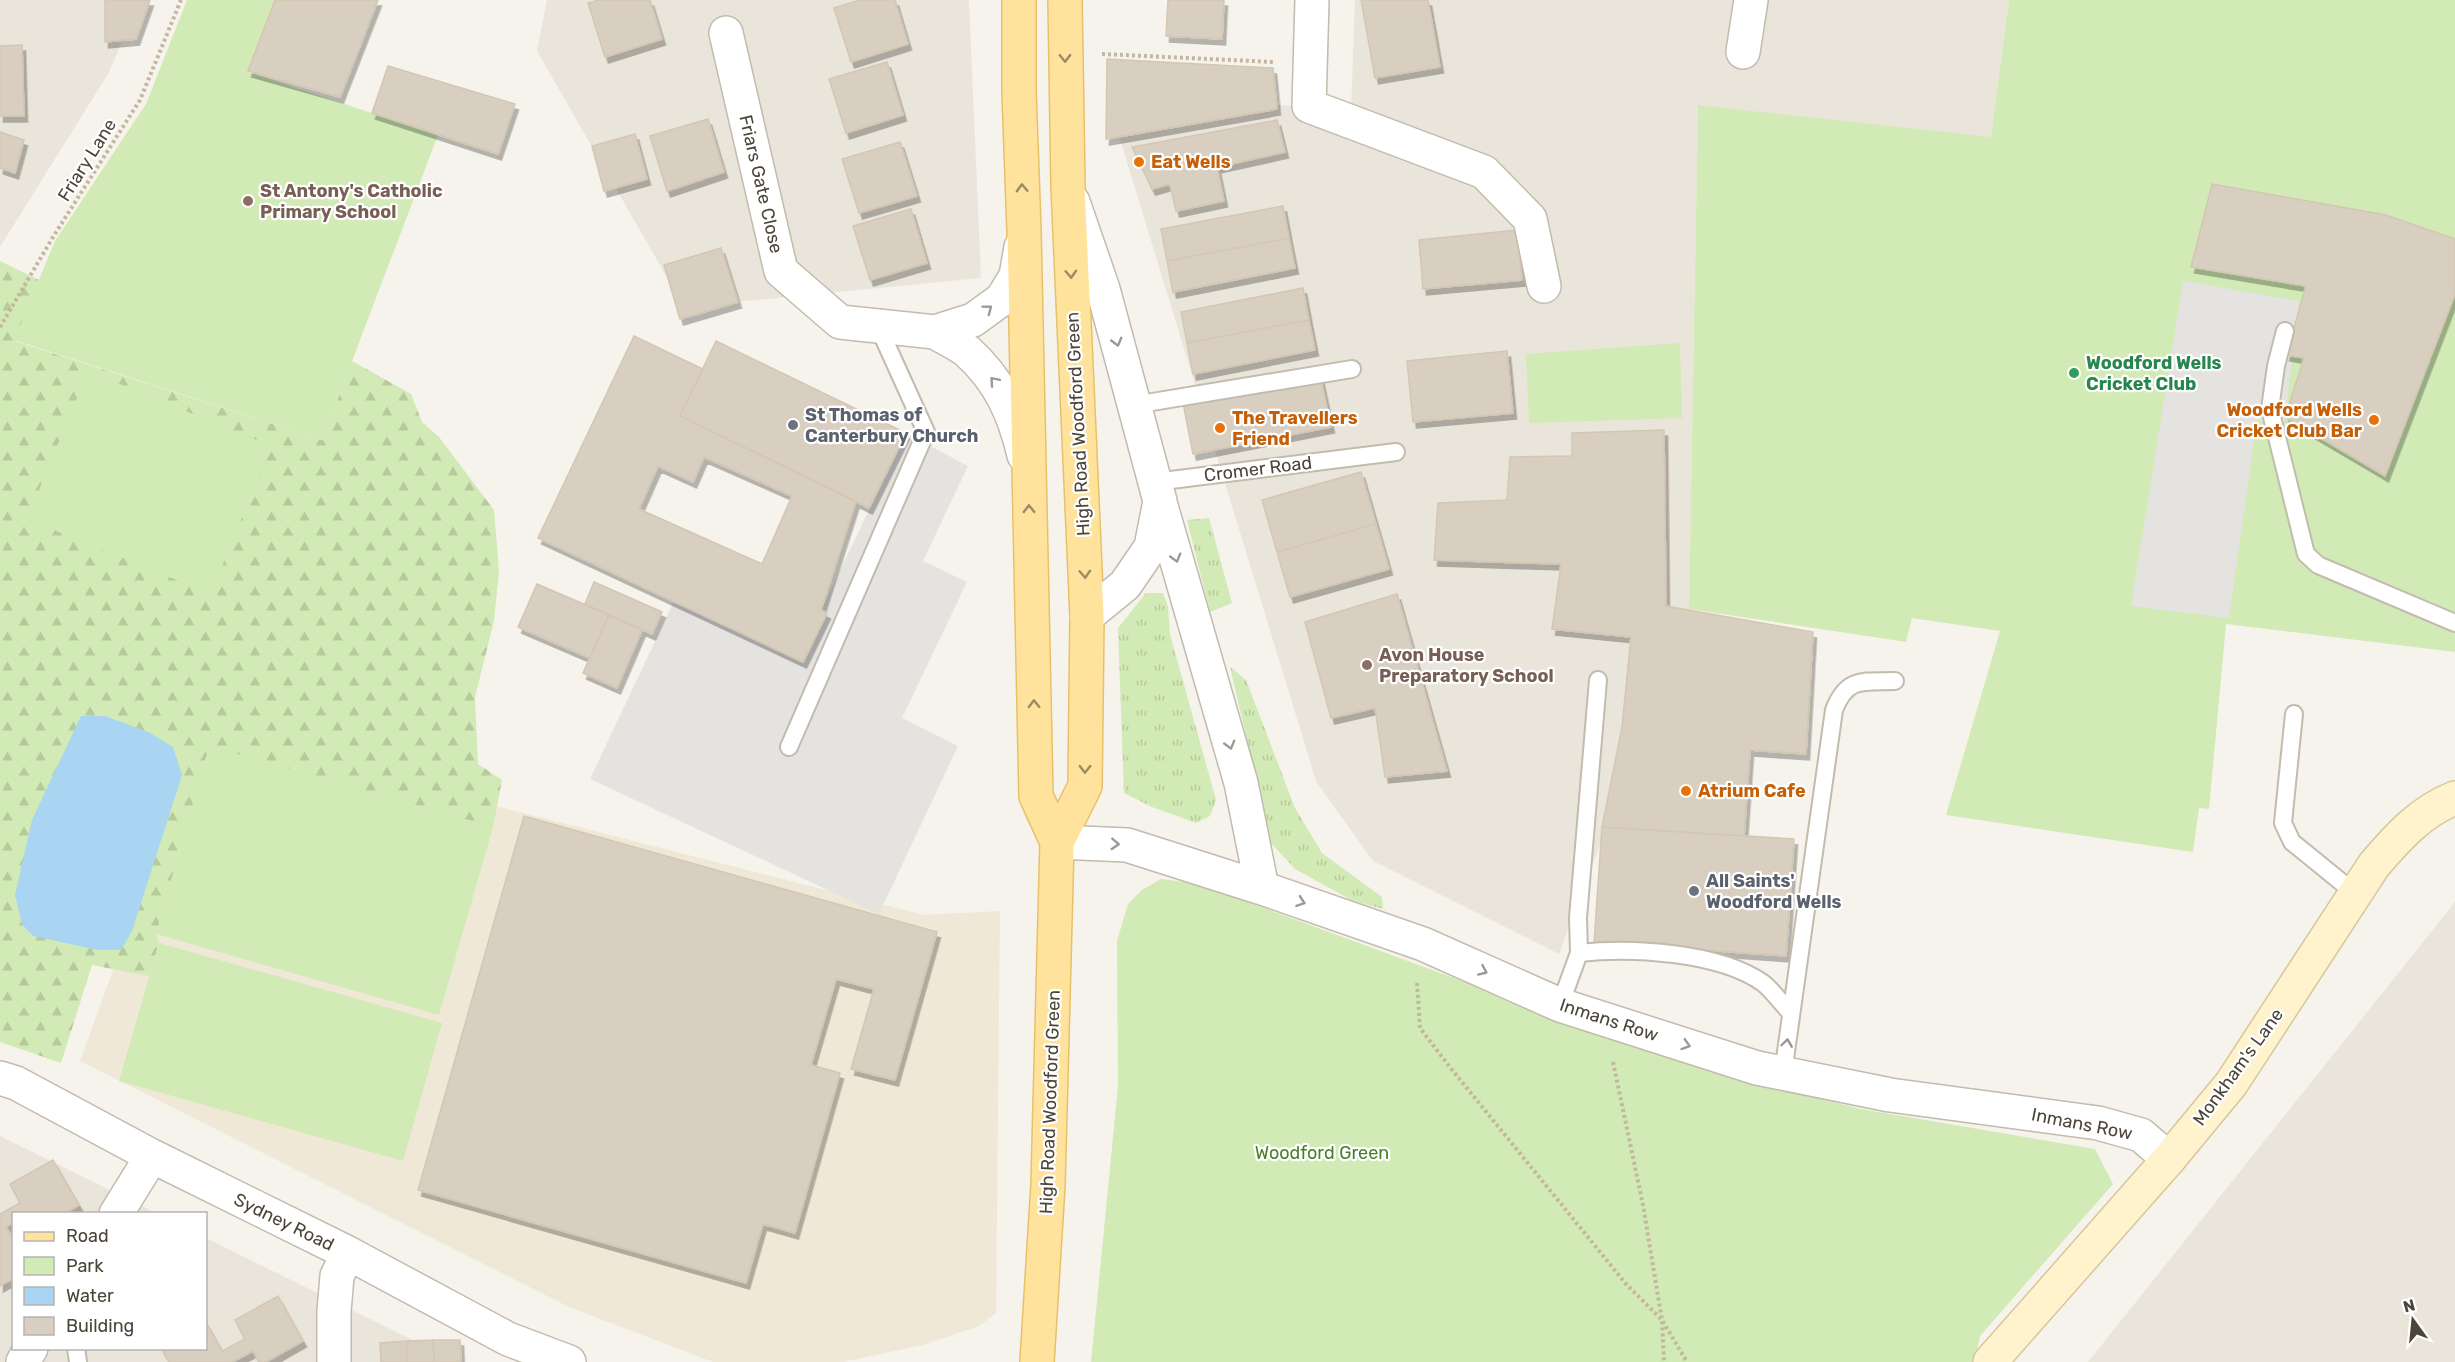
<svg xmlns="http://www.w3.org/2000/svg" width="2455" height="1362" font-family="Rubik,sans-serif">
<style>
.residential{fill:#eae5da}
.education{fill:#efe8d6}
.grass{fill:url(#grass-tufts)}
.forest{fill:url(#forest-firs)}
.park{fill:#d2eab5}
.parking{fill:#e5e3e0}
.water{fill:#a9d4f2}
.building{fill:#d8cfc1;stroke:#d3c7b4;stroke-width:1.5;fill-rule:evenodd;filter:url(#shadow)}
.lines{fill:none;stroke-linecap:round;stroke-linejoin:round}
.lane-casing{stroke:#c2bbae;stroke-width:20}
.street-casing{stroke:#c2bbae;stroke-width:36}
.secondary-casing{stroke:#d6c79b;stroke-width:36}
.primary-casing{stroke:#e6c16a;stroke-width:36}
.path{stroke:#c4b79f;stroke-width:4;stroke-dasharray:3 3;stroke-linecap:butt}
.lane{stroke:#fff;stroke-width:16}
.street{stroke:#fff;stroke-width:33}
.secondary{stroke:#fff3cd;stroke-width:33}
.primary{stroke:#ffe39c;stroke-width:33}
.oneway{stroke:#9c8c66}
.oneway2{stroke:#9c9892}
.food-dot{fill:#e8710a;stroke:#fff;stroke-width:2}
.education-dot{fill:#8d6e63;stroke:#fff;stroke-width:2}
.leisure-dot{fill:#2e9e5b;stroke:#fff;stroke-width:2}
.worship-dot{fill:#6b7280;stroke:#fff;stroke-width:2}
.labels{text-anchor:middle;dominant-baseline:central;stroke-width:4.5;stroke-linejoin:round;paint-order:stroke}
.street-label{font-size:18px;fill:#4b4439;stroke:#fff}
.food-label{font-size:18px;font-weight:bold;fill:#c56008;stroke:#fff;text-anchor:start}
.education-label{font-size:18px;font-weight:bold;fill:#785e54;stroke:#fff;text-anchor:start}
.leisure-label{font-size:18px;font-weight:bold;fill:#27864d;stroke:#fff;text-anchor:start}
.worship-label{font-size:18px;font-weight:bold;fill:#5b616d;stroke:#fff;text-anchor:start}
.park-label{font-size:18px;fill:#4a7f2a;stroke:#fff}
</style>
<defs>
<pattern id="grass-tufts" width="24" height="20" patternUnits="userSpaceOnUse" patternTransform="scale(1.5)"><rect width="24" height="20" fill="#d2eab5"/><path d="M3 7l-1-3M5 7V3M7 7l1-3M15 17l-1-3M17 17v-4M19 17l1-3" fill="none" stroke="#b6ca9c"/></pattern>
<pattern id="forest-firs" width="22" height="20" patternUnits="userSpaceOnUse" patternTransform="scale(1.5)"><rect width="22" height="20" fill="#d2eab5"/><path d="M5 1l3.5 6h-7zM16 11l3.5 6h-7z" fill="#b6ca9c"/></pattern>
<filter id="shadow"><feDropShadow dx="3.5" dy="6" stdDeviation="0" flood-color="#0004"/></filter>
</defs>
<rect width="100%" height="100%" fill="#f6f3ec"/>
<path class="residential" d="M0 0H140L108 74 0 247Z
M547 0H969L981 278 684 307 537 51Z
M1355 0H2009L1991 138 1698 105 1689 609 1559 954 1373 861 1316 781 1105 90 1351 111Z
M2455 902V1362H2088Z
M0 1136 156 1213 14 1214V1348H206V1238L457 1362H0Z"/>
<path class="education" d="M196 741 484 803 924 915 1000 911 996 1313 979 1326 923 1345 843 1362H713L569 1307 80 1061Z"/>
<path class="grass" d="M1209 518 1232 603 1210 612 1187 520Z
M1146 593H1163L1168 607 1170 634 1216 800 1210 816 1196 823 1152 807 1124 793 1118 628Z
M1230 667 1246 680 1295 808 1322 853 1382 897 1383 909 1353 901 1295 869 1271 843Z"/>
<path class="forest" d="M0 261 39 280 15 341 322 440 352 361 411 394 422 422 439 437 494 510 499 571 494 621 475 697 478 764 502 780 493 827 209 747 156 934 159 943 149 976 92 965 61 1063 0 1042Z"/>
<path class="park" d="M187 0H275L248 72 438 135 322 440 14 340 55 241 146 104Z
M2009 0H2455V652L2226 624 2209 809 2199 808 2193 852 1946 815 2000 631 1912 618 1906 642 1689 609 1698 105 1991 137Z
M1680 343 1682 418 1529 423 1526 354Z
M88 371 271 446 211 594 27 519Z
M209 746 493 827 439 1015 156 934Z
M1161 879 1199 884 1677 1060 1751 1082 1861 1109 2095 1149 2113 1184 1980 1336 1975 1362H1091L1118 1086 1117 941 1128 904 1142 890Z
M159 943 442 1023 403 1161 119 1081Z"/>
<path class="parking" d="M2183 281 2299 301 2284 426 2257 420 2229 618 2131 606Z
M906 433 968 466 923 561 967 582 902 718 958 746 879 914 590 779 674 601 803 662 827 613 821 610Z"/>
<path class="water" d="M81 716H105L148 732 173 747 182 775 132 931 121 950H97L33 936 22 924 15 895 32 820Z"/>
<path class="building" d="M105 0H150L136 39 105 42Z
M275 0H378L340 97 248 71Z
M599 0H650L662 39 605 57 588 3Z
M860 0H895L908 44 851 62 834 8Z
M1168 0H1224L1222 39 1166 36Z
M1361 0H1428L1440 67 1375 78Z
M22 45 24 116H0V46Z
M1107 59 1273 68 1277 109 1106 139Z
M887 62 903 115 846 133 829 79Z
M388 66 515 104 498 154 372 113Z
M708 119 724 172 667 191 650 136Z
M1277 120 1285 152 1217 167 1224 201 1176 211 1170 184 1152 189 1132 147Z
M0 132 24 140 15 173 0 168Z
M635 134 647 179 604 191 592 146Z
M900 142 917 196 859 213 842 159Z
M2212 184 2386 215 2455 239V294L2385 476 2285 417 2304 358 2286 355 2306 286 2191 267Z
M1283 206 1289 238 1167 261 1161 229Z
M911 209 927 263 870 280 853 226Z
M1517 230 1522 280 1423 289 1419 240Z
M1289 238 1295 268 1173 292 1167 261Z
M721 248 738 302 680 319 664 265Z
M1303 288 1309 320 1187 343 1181 312Z
M1309 320 1315 350 1193 374 1187 343Z
M634 336 703 369 680 416 856 501 821 610 827 613 803 662 538 538ZM704 457 792 496 762 564 639 509 658 466 693 482Z
M716 341 906 433 869 508 680 416Z
M1507 351 1513 413 1413 422 1407 361Z
M1320 375 1331 427 1193 454 1183 403Z
M1664 430 1666 606 1813 632 1806 754 1750 750 1744 836 1602 827 1622 727 1631 637 1552 629 1561 564 1434 560 1438 503 1507 500 1510 457 1572 456V433Z
M1361 472 1376 524 1277 552 1262 500Z
M1376 524 1389 569 1290 597 1277 552Z
M594 582 662 612 652 634 585 604Z
M537 584 609 615 590 658 518 627Z
M1397 594 1447 771 1385 777 1375 708 1331 718 1305 622Z
M609 615 642 630 617 688 583 673Z
M524 816 937 932 895 1080 851 1069 874 989 836 979 811 1065 840 1073 795 1233 763 1224 746 1283 418 1190Z
M1602 827 1794 839 1786 956 1594 942Z
M53 1160 79 1205 64 1214H14V1222L6 1227 14 1240V1278L0 1286V1214L20 1203 10 1184Z
M278 1296 303 1341 266 1362H259L253 1351 232 1362H169L161 1348H206V1322L222 1351 245 1339 235 1320Z
M433 1340H460L461 1362H434Z
M433 1340 434 1362H407V1341Z
M407 1341V1362H381L380 1343Z"/>
<g class="lines">
<defs>
<path id="lane" d="M2285 331 2276 366 2270 409 2306 554 2318 565 2455 623
M1134 405 1352 369
M1155 482 1396 452
M2294 714 2283 823 2292 842 2356 894
M789 747 926 432 878 326
M1579 953C1631 947 1719 952 1763 983 1773 991 1782 1004 1791 1013
M1560 1005 1579 953 1578 918 1598 680
M1783 1073 1834 710C1847 676 1864 682 1895 681
M76 1348 78 1362"/>
<path id="street" d="M1312 0 1309 106 1484 172 1530 219 1544 286
M726 33 781 271 840 322 935 332 973 320 1002 299 1016 276 1021 247
M1743 52 1751 0
M1073 202 1103 289 1160 501 1151 547 1125 585 1087 616
M935 332C945 338 958 344 967 351 1000 381 1014 413 1024 455
M1161 506 1241 783 1262 888
M1057 842 1127 845 1262 888 1423 944 1560 1005 1757 1068 1890 1095 2098 1123 2141 1135 2169 1159
M0 1078 16 1083 152 1156 348 1253 508 1339 569 1362
M116 1214 152 1156
M23 1362 31 1348
M334 1362V1311L337 1276 348 1253"/>
<path id="secondary" d="M1990 1362 2169 1159 2231 1084 2374 865C2397 838 2421 811 2455 798"/>
<path id="primary" d="M1019 0V91L1024 231 1036 796 1057 842
M1037 1362 1048 1185 1057 842 1085 786 1087 616 1068 186 1065 0"/>
</defs>
<use href="#lane" class="lane-casing"/>
<use href="#street" class="street-casing"/>
<use href="#secondary" class="secondary-casing"/>
<use href="#primary" class="primary-casing"/>
<path class="path" d="M1102 54 1274 62
M0 327 53 237 140 100 181 0
M1417 983 1420 1028 1449 1066 1626 1284 1662 1320 1687 1362
M1613 1062 1643 1205 1662 1320 1664 1362"/>
<use href="#lane" class="lane"/>
<use href="#street" class="street"/>
<use href="#secondary" class="secondary"/>
<use href="#primary" class="primary"/>
</g>
<defs><path id="oneway-chevron" d="M-2-3.5L2.5 0L-2 3.5" fill="none" stroke-width="1.6" stroke-linecap="round" stroke-linejoin="round" transform="scale(1.5)"/></defs>
<g class="oneway">
<use href="#oneway-chevron" transform="translate(1065 58) rotate(89)"/>
<use href="#oneway-chevron" transform="translate(1022 188) rotate(-92)"/>
<use href="#oneway-chevron" transform="translate(1071 274) rotate(87)"/>
<use href="#oneway-chevron" transform="translate(1029 509) rotate(-91)"/>
<use href="#oneway-chevron" transform="translate(1085 574) rotate(87)"/>
<use href="#oneway-chevron" transform="translate(1034 704) rotate(-91)"/>
<use href="#oneway-chevron" transform="translate(1085 769) rotate(91)"/>
</g>
<g class="oneway2">
<use href="#oneway-chevron" transform="translate(988 309) rotate(-37)"/>
<use href="#oneway-chevron" transform="translate(1117 342) rotate(75)"/>
<use href="#oneway-chevron" transform="translate(994 381) rotate(-131)"/>
<use href="#oneway-chevron" transform="translate(1176 558) rotate(74)"/>
<use href="#oneway-chevron" transform="translate(1230 745) rotate(74)"/>
<use href="#oneway-chevron" transform="translate(1115 844) rotate(3)"/>
<use href="#oneway-chevron" transform="translate(1301 902) rotate(19)"/>
<use href="#oneway-chevron" transform="translate(1483 971) rotate(24)"/>
<use href="#oneway-chevron" transform="translate(1787 1043) rotate(-82)"/>
<use href="#oneway-chevron" transform="translate(1686 1045) rotate(18)"/>
</g>
<g class="food-dot">
<circle cx="1139" cy="162" r="6"/>
<circle cx="2374" cy="420" r="6"/>
<circle cx="1220" cy="428" r="6"/>
<circle cx="1686" cy="791" r="6"/>
</g>
<g class="education-dot">
<circle cx="248" cy="201" r="6"/>
<circle cx="1367" cy="665" r="6"/>
</g>
<circle class="leisure-dot" cx="2074" cy="373" r="6"/>
<g class="worship-dot">
<circle cx="793" cy="425" r="6"/>
<circle cx="1694" cy="891" r="6"/>
</g>
<g class="labels">
<g class="street-label">
<text transform="translate(87 160) rotate(-58)">Friary Lane</text>
<text transform="translate(761 184) rotate(77)">Friars Gate Close</text>
<text transform="translate(1078 424) rotate(-93)">High Road Woodford Green</text>
<text transform="translate(1258 469) rotate(-7)">Cromer Road</text>
<text transform="translate(1609 1020) rotate(18)">Inmans Row</text>
<text transform="translate(2238 1067) rotate(-54)">Monkham's Lane</text>
<text transform="translate(1050 1102) rotate(-88)">High Road Woodford Green</text>
<text transform="translate(2082 1124) rotate(11)">Inmans Row</text>
<text transform="translate(284 1222) rotate(26)">Sydney Road</text>
</g>
<g class="food-label">
<text x="1151" y="162">Eat Wells</text>
<text x="2362" y="410" text-anchor="end">Woodford Wells<tspan x="2362" dy="21">Cricket Club Bar</tspan></text>
<text x="1232" y="418">The Travellers<tspan x="1232" dy="21">Friend</tspan></text>
<text x="1698" y="791">Atrium Cafe</text>
</g>
<g class="education-label">
<text x="260" y="191">St Antony's Catholic<tspan x="260" dy="21">Primary School</tspan></text>
<text x="1379" y="655">Avon House<tspan x="1379" dy="21">Preparatory School</tspan></text>
</g>
<g class="leisure-label">
<text x="2086" y="363">Woodford Wells<tspan x="2086" dy="21">Cricket Club</tspan></text>
</g>
<g class="worship-label">
<text x="805" y="415">St Thomas of<tspan x="805" dy="21">Canterbury Church</tspan></text>
<text x="1706" y="881">All Saints'<tspan x="1706" dy="21">Woodford Wells</tspan></text>
</g>
<g class="park-label">
<text x="1322" y="1153">Woodford Green</text>
</g>
</g>
<rect x="12" y="1212" width="195" height="138" fill="#ffffff" stroke="#b7b4b0" stroke-width="1.5"/>
<rect x="24" y="1232" width="30" height="9" fill="#ffe39c" stroke="#b7b4b0" stroke-width="1.5"/>
<text x="66" y="1242" font-size="18" fill="#4b4439">Road</text>
<rect x="24" y="1257" width="30" height="18" fill="#d2eab5" stroke="#b7b4b0" stroke-width="1.5"/>
<text x="66" y="1272" font-size="18" fill="#4b4439">Park</text>
<rect x="24" y="1287" width="30" height="18" fill="#a9d4f2" stroke="#b7b4b0" stroke-width="1.5"/>
<text x="66" y="1302" font-size="18" fill="#4b4439">Water</text>
<rect x="24" y="1317" width="30" height="18" fill="#d8cfc1" stroke="#b7b4b0" stroke-width="1.5"/>
<text x="66" y="1332" font-size="18" fill="#4b4439">Building</text>
<g transform="translate(2413 1320) rotate(345)" stroke="#ffffff" stroke-width="4.5" paint-order="stroke">
<path d="M0-4.5L10 22L0 15L-10 22Z" fill="#4b4439"/>
<text y="-9" font-size="16" font-weight="bold" text-anchor="middle" fill="#4b4439">N</text>
</g>
</svg>
